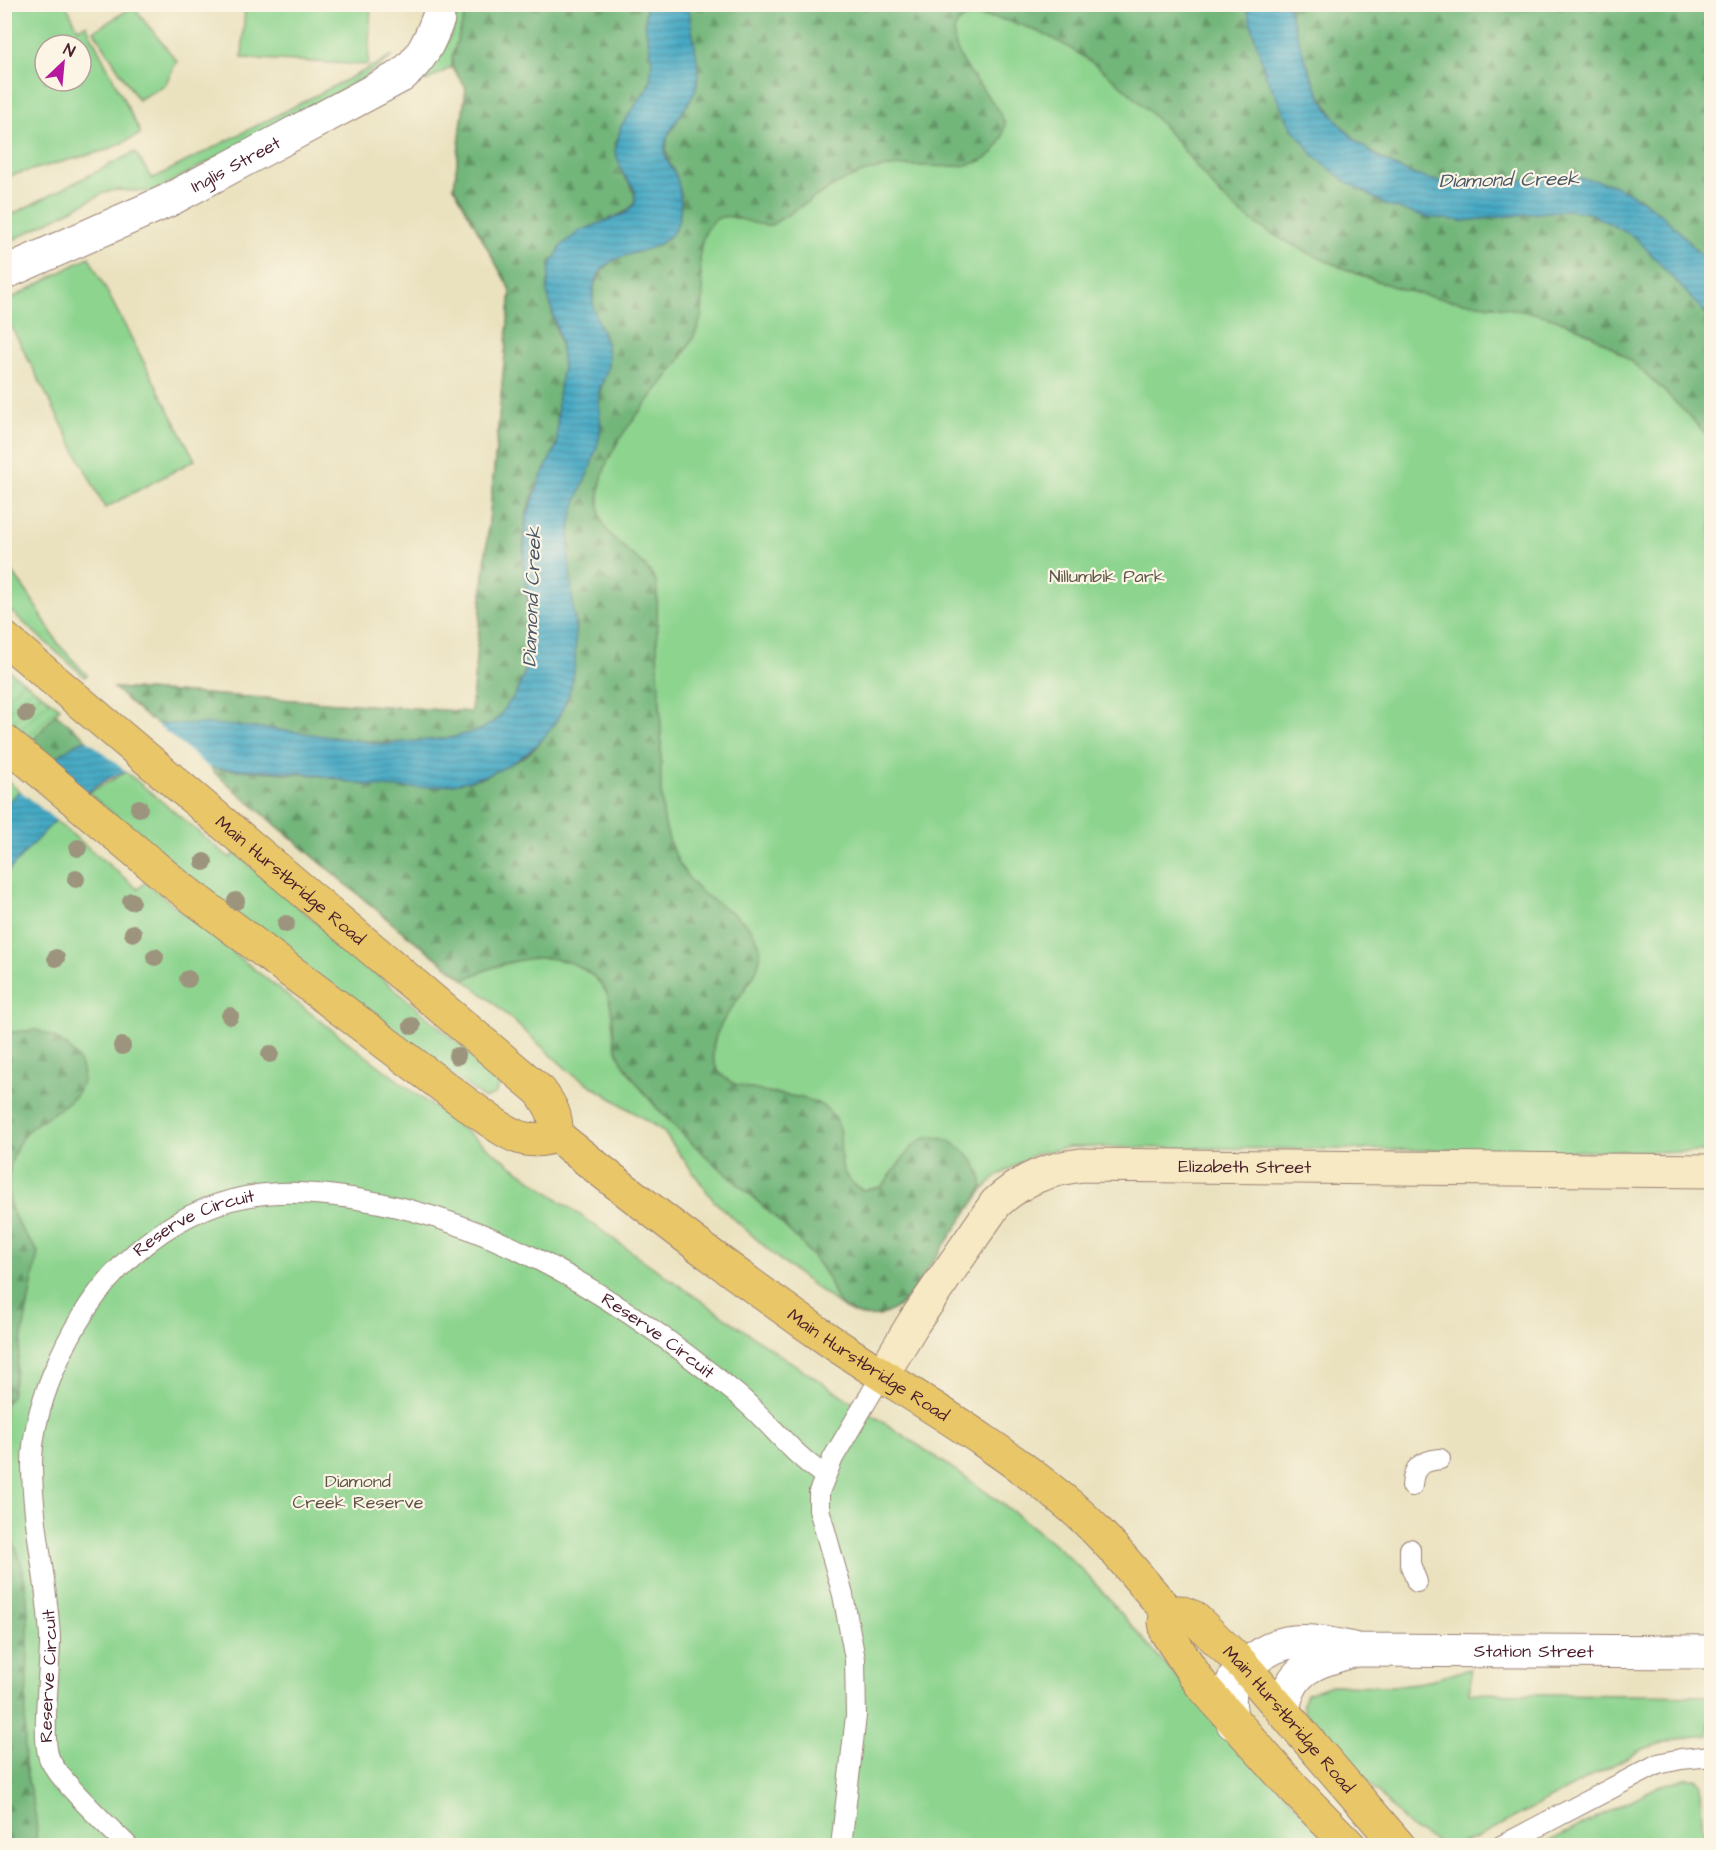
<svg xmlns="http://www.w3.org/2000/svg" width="1716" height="1850" font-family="'Architects Daughter',sans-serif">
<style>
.green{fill:#8dd48f;stroke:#6c7a5d;stroke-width:1.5;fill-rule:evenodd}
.forest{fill:url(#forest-firs);stroke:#5e6a52;stroke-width:1.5}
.garden{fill:url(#garden-furrows);stroke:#6c7a5d;stroke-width:1.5}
.water{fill:url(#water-rules);stroke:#476478;stroke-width:1.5}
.pier{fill:#eae2bf}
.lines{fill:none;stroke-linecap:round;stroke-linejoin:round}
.lane-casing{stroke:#9a8075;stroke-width:22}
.street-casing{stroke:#9a8075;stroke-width:35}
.secondary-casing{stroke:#9a8075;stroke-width:35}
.primary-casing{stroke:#9a8075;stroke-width:35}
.lane{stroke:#fff;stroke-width:20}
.street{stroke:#fff;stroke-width:33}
.secondary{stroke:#f6e9c3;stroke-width:33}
.primary{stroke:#e9c769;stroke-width:33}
.tree{fill:#9d947e}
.labels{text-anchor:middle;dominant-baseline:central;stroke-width:4.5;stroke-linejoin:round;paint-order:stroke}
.street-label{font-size:18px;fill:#4a1f2b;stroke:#fcf5e5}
.park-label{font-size:18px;fill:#5e5549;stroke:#fcf5e5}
.water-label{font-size:20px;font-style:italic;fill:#485668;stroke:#fcf5e5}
</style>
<defs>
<pattern id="forest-firs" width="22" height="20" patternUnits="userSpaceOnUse" patternTransform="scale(1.5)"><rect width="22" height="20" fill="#72b67a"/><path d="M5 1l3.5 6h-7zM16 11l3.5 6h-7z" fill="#609364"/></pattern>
<pattern id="garden-furrows" width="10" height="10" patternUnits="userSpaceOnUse" patternTransform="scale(1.5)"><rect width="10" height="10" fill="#8dd48f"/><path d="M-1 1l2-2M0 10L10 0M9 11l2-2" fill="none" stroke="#7bb67c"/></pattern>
<pattern id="water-rules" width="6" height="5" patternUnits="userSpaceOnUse" patternTransform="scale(1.5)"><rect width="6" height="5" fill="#44a9c4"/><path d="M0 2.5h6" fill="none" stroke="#3b899f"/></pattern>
</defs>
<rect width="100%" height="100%" fill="#fcf5e5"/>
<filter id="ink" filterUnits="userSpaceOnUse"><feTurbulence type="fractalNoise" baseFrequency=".0167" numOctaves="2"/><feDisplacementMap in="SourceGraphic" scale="12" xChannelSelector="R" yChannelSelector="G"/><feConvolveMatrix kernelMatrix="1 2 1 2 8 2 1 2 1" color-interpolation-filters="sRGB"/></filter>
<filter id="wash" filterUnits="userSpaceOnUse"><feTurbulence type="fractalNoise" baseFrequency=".008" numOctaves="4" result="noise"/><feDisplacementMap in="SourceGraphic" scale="24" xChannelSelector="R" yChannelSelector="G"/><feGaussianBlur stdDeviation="1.35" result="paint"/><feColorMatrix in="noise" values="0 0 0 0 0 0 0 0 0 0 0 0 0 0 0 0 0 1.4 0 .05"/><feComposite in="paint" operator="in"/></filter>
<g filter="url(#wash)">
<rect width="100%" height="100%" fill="#eae2bf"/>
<path class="green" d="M5 4 66 5 78 28 86 25 141 134 107 150 5 177ZM45 45H81V81H45Z
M245 5H371L368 65 242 58Z
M452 5H1711V1152L1069 1147 1035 1154 994 1178 974 1200 902 1305 880 1316 858 1315 845 1309 782 1262 714 1201 663 1131 570 1072 488 998 398 928 114 688 471 712 511 291 454 187 466 88 452 67 424 82 421 77C434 60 466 27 452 5Z
M133 7 177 61 165 85 138 100 94 31Z
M393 56 360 80 153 192 117 190 106 192 5 244V218L135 152 152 179Z
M89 257 195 460 105 508 5 314V302Z
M13 573 29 595 59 645 87 675 85 677 5 606V579Z
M126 772 230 858 235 853 492 1072 500 1083 495 1094 485 1099 253 930 88 793Z
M4 778 138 889 145 882C339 1039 539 1190 745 1331 846 1401 955 1463 1050 1541 1094 1576 1128 1624 1166 1665 1221 1726 1278 1785 1334 1845H5Z
M1470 1669V1693L1712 1696 1708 1736 1676 1739 1643 1749 1474 1839 1453 1845 1441 1844 1412 1829 1306 1716 1302 1704 1306 1694 1332 1685 1393 1686 1423 1682Z
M1686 1778H1696L1701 1783 1702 1824 1708 1845H1542L1659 1786Z"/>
<path class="forest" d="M468 5H646L645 24 652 59 650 84 637 105 623 174C643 200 638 209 608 219L552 313C557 330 562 348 563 366 563 382 558 399 557 415 557 425 560 438 556 447 547 472 529 495 525 522 516 587 552 665 498 718 450 765 292 730 228 726 215 725 163 727 156 723 141 715 127 699 114 688L471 712 511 291 454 187 466 88 452 67V57Z
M689 5H1246L1290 125 1462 221 1567 210 1589 213 1613 223 1635 237 1654 255 1711 319V439C1671 398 1633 354 1580 329 1534 306 1481 307 1432 297 1374 284 1289 249 1242 214 1214 193 1194 161 1171 135 1123 81 1055 24 981 16 967 15 953 20 954 37 956 66 994 96 1005 123 1001 181 937 163 900 166 883 167 865 171 850 178 822 190 797 210 771 225 752 228 730 208 714 221 687 246 709 287 701 318 682 385 588 438 600 513 604 543 644 555 656 582 659 603 656 624 657 645 658 680 662 715 661 750 661 785 659 815 672 848 679 864 687 879 699 890 718 907 751 918 759 944 770 979 712 1013 713 1053 715 1104 797 1084 827 1109 856 1132 822 1170 863 1190L881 1187C906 1160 918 1115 962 1149 975 1159 982 1173 983 1189L910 1295C892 1315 870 1324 846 1309 833 1301 833 1288 826 1275 819 1263 810 1253 801 1243 743 1181 668 1136 623 1063 602 1030 627 998 586 971 549 946 502 962 465 979L398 928 209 768 316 775 372 786H438L482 778 526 756 539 744 550 728 567 700 576 626 568 569 572 509 600 434 599 394 608 367 607 345 592 306 594 286 602 271 615 258 662 243 675 229 681 194 675 173 666 157 667 138 696 88 698 66 689 27Z
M1288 5H1711V267L1665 218 1639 197 1572 178 1477 184 1430 181 1393 166 1360 144 1337 121 1316 88 1298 40Z
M55 713 87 739 51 762 30 744Z
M35 1030C60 1035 95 1063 78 1091 67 1108 46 1115 31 1128 10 1146 3 1186 13 1213 18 1227 29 1239 38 1252L11 1396 5 1404V1033Z
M4 1529C45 1573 21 1703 25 1763 28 1791 41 1818 35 1845H5Z"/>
<path class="garden" d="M4 667 60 708 30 744 25 743 5 723Z"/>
<path class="water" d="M646 5H689C689 30 703 65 696 88 689 111 659 132 666 158 668 164 674 170 676 176 682 192 683 216 674 231 653 262 602 243 593 290 589 316 611 338 608 365 607 374 601 383 599 392 597 405 602 420 600 434 595 467 574 495 570 528 564 584 587 642 568 696 539 777 450 794 373 786 354 784 336 778 317 775 283 770 247 771 212 768 182 766 149 762 121 773 80 788 34 843 5 875V805L42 768 75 744 132 724H208L273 729 384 744 450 738 481 730 498 718 517 692 524 674 530 612 523 565 526 519 541 477 557 445 558 396 563 368 560 340 547 292 550 266 562 245 580 231 626 213 635 203V190L623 174 615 151 621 126 650 84 652 59 645 24Z
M1246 5H1288C1296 32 1304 60 1316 87 1344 148 1411 187 1478 184 1520 182 1565 171 1606 183 1650 196 1682 233 1711 267V319L1635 237 1589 213 1567 210 1462 221 1426 217 1388 206 1345 181 1313 155 1290 125 1265 74Z"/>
<path class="pier" d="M131 721H153L213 771 182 768 129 774 84 737 105 726Z
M40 766 80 802 59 823 17 788Z"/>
</g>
<g filter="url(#ink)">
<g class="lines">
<defs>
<g id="lane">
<path d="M1412 1486C1413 1467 1421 1461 1440 1459"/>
<path d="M1410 1549V1564L1417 1582"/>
<path id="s1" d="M128 1846C109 1827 60 1781 50 1760 40 1740 51 1665 50 1637 47 1579 32 1523 32 1464 32 1432 41 1402 53 1373 95 1269 182 1188 300 1193 465 1200 610 1290 734 1392 767 1418 789 1452 824 1475"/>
<path d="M841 1846 856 1716 855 1659 843 1595 819 1509V1492L833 1458 882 1375"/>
<path d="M1501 1846 1658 1764 1681 1759 1712 1756"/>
</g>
<g id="street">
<path id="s2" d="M4 273 167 201 401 76C421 60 429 43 438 19"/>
<path d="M1283 1712C1289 1667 1315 1662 1353 1651"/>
<path id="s3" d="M1233 1723C1224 1691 1231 1673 1259 1656 1269 1649 1280 1643 1293 1642 1315 1640 1336 1645 1358 1650L1712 1652"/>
</g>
<g id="secondary">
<path id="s4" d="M882 1375 914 1322 996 1203C1023 1179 1047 1169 1082 1165L1712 1171"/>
</g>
<g id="primary">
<path id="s5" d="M4 638 540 1091C551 1106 557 1116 556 1135"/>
<path d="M4 741 175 884 468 1105C496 1124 521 1151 556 1135"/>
<path id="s6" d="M556 1135C647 1208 740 1279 836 1345 911 1395 992 1441 1062 1499 1102 1531 1134 1573 1168 1612H1180L1193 1617 1243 1665 1399 1846"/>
<path d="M1168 1612 1165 1622 1167 1633 1200 1683 1294 1789 1350 1846"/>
</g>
</defs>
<use href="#lane" class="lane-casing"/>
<use href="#street" class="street-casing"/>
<use href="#secondary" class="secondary-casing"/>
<use href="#primary" class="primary-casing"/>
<use href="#lane" class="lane"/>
<use href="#street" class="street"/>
<use href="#secondary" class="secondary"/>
<use href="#primary" class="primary"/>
</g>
<g class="tree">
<circle cx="26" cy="714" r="9"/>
<circle cx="139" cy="808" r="9"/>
<circle cx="78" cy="848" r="9"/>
<circle cx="204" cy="862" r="9"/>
<circle cx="76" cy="879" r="9"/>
<circle cx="131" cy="901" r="9"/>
<circle cx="236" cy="901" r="9"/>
<circle cx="286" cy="924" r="9"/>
<circle cx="133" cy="933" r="9"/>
<circle cx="155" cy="957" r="9"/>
<circle cx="56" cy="958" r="9"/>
<circle cx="188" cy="979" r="9"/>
<circle cx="230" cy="1016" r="9"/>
<circle cx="412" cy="1026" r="9"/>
<circle cx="122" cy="1046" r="9"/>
<circle cx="270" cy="1054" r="9"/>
<circle cx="457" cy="1056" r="9"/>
</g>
</g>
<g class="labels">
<g class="street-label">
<text stroke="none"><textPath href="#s2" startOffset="256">Inglis Street</textPath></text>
<text stroke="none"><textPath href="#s5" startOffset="375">Main Hurstbridge Road</textPath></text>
<text stroke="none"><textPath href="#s4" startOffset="465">Elizabeth Street</textPath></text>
<text stroke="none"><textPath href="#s1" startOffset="722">Reserve Circuit</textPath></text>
<text stroke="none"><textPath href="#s1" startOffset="1226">Reserve Circuit</textPath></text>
<text stroke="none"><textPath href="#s6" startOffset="388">Main Hurstbridge Road</textPath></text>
<text stroke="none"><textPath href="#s3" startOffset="358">Station Street</textPath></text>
<text stroke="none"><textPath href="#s1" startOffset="201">Reserve Circuit</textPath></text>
<text stroke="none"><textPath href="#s6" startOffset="945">Main Hurstbridge Road</textPath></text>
</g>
<g class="park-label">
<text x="1107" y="576">Nillumbik Park</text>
<text x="358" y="1481">Diamond<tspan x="358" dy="21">Creek Reserve</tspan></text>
</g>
<g class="water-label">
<text transform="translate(1509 180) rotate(-1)">Diamond Creek</text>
<text transform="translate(532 597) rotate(-88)">Diamond Creek</text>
</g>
</g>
<rect width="1716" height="1850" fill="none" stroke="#fcf5e5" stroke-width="24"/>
<g transform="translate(63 63) rotate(26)"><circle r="28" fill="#fcf5e5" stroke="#b59f9b" stroke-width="1.5"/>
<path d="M0-4.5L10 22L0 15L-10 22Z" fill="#b5179e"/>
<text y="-9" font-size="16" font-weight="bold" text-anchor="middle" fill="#4a1f2b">N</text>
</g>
</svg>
